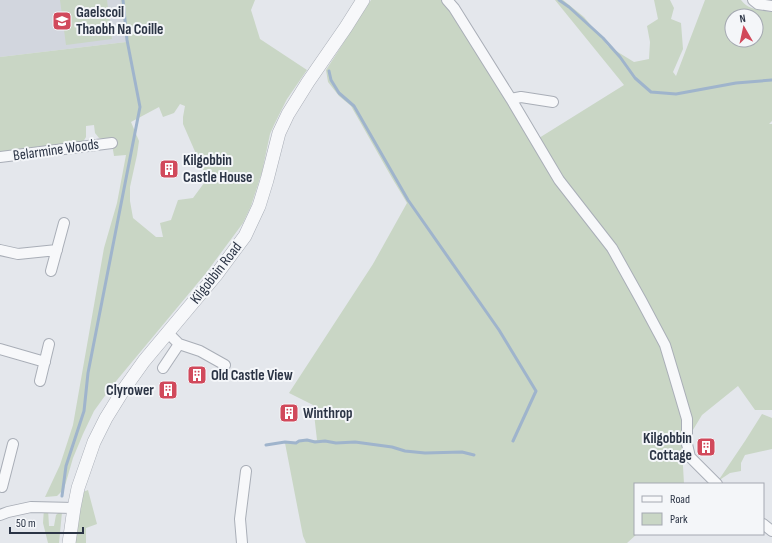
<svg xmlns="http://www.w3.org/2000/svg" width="772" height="543" font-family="'Sofia Sans Condensed',sans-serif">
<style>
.built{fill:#d2d6de}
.green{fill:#c9d6c5;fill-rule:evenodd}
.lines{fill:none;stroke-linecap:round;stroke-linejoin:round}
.stream{stroke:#9fb4cc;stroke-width:3}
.minor-casing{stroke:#a9aeb7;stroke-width:12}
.tertiary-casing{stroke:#a9aeb7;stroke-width:14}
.minor{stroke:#f7f8fa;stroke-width:10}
.tertiary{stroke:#f7f8fa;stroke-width:13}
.labels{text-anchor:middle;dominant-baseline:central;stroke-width:4;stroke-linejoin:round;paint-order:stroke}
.poi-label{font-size:15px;font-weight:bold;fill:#2b3445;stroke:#f4f6f9;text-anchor:start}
.street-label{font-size:15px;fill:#2b3445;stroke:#f4f6f9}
</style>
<rect width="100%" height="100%" fill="#e4e7ec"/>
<path class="built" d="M0 0H121L126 42 0 57Z"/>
<path class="green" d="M60 0H107L112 39 66 45Z
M121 0H255L251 10 260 39 307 70 287 99 274 125 270 134 262 172 251 206 243 223 206 273 112 386 94 411 83 434 73 458 64 489 57 496 45 497 60 465 73 425 104 248 117 203 126 155 114 156 111 138 104 139 99 138 95 133 94 125 86 126V137L83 142 79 143 0 153V57L126 42ZM180 104 185 106 183 117V124L207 179 193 198 178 200 171 220 160 223 163 237H156L133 218 130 201V187L137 155 139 141 131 122 159 107 163 117 174 113Z
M371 0H443L536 143 596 221 567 182 539 138 624 85 555 0H563L584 17 608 46 634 62 649 59 650 42 647 26 658 19 654 0H670L674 8 671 19 681 23 683 49 673 72 676 76 705 0H741C748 10 761 10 772 12V121L769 124H772V410H755L738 386 702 415 682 448 684 484H635V534H637L627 543H306L303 536 285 443 317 440 313 405 289 393 373 264 407 203 392 178 351 106 339 96 328 82 326 70ZM732 16H756V40H732Z
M762 414 772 418V449L745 455 741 463V471L730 473 718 481 745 441Z
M88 490 97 524 86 528V543H75L83 492Z
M44 508 48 509 49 526H54L56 515 59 512H62L59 543H48L43 523Z"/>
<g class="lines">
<path class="stream" d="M559 0 569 7 603 38 620 57 635 78 651 92 676 94 736 83 772 80
M329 71 331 80 339 93 354 106 408 200 499 330 536 391 513 441
M266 445 285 442 296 443 299 441 307 440 315 442 325 441 336 443 355 442 392 447 405 451 425 453 462 452 474 455
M62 496 66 466 84 411 88 373 140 107 127 40 123 0"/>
<defs>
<path id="minor" d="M447 0 454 8 511 99 559 180 612 248 641 300 665 345 674 375 687 419V444L690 457 717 484
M753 0 758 4 772 6
M511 99 521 97 553 102
M0 157 112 143
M0 250 18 254 57 250
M51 271 64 223
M168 333 179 344 200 351 225 365
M0 349 45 362
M163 368 179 344
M40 381 49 344
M2 487 13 444
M0 515 8 512 31 507 74 508
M763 524 772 531
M242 543 240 519 246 471"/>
<path id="tertiary" d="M69 543 74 508 78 488 94 442 106 418 124 389 144 361 216 275 245 236 259 206 267 180 279 133 288 114 308 82 346 27 363 0"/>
</defs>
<use href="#minor" class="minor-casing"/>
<use href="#tertiary" class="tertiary-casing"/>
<use href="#minor" class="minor"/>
<use href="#tertiary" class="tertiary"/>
</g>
<defs>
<symbol id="school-square" viewBox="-11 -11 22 22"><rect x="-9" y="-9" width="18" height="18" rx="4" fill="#d1495b" stroke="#f4f6f9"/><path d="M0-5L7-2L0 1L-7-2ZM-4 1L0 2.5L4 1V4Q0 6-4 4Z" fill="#fff"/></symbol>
<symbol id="building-square" viewBox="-11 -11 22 22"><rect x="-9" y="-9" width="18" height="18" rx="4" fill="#d1495b" stroke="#f4f6f9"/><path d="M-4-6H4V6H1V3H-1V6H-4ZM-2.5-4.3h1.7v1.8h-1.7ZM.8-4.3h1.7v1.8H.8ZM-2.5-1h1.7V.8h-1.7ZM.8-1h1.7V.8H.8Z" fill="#fff"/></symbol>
</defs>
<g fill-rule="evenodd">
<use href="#school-square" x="51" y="10" width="22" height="22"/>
<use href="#building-square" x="158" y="158" width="22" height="22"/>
<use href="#building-square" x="186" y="364" width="22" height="22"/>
<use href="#building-square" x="157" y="379" width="22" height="22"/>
<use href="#building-square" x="278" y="402" width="22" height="22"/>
<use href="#building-square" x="695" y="436" width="22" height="22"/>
</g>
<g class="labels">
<g class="poi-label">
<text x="76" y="12">Gaelscoil<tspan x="76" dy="17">Thaobh Na Coille</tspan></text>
<text x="183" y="160">Kilgobbin<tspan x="183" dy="17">Castle House</tspan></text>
<text x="211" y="375">Old Castle View</text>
<text x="154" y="390" text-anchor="end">Clyrower</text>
<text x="303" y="413">Winthrop</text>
<text x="692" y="438" text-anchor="end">Kilgobbin<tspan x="692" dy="17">Cottage</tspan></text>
</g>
<g class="street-label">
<text transform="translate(56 150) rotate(-8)">Belarmine Woods</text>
<text transform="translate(216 273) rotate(-52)">Kilgobbin Road</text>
</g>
</g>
<rect x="634" y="483" width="130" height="52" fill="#f4f6f9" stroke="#a4a8b1"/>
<rect x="642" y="496" width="20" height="6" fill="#f7f8fa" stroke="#a4a8b1"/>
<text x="670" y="503" font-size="12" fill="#2b3445">Road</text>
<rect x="642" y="513" width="20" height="12" fill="#c9d6c5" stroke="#a4a8b1"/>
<text x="670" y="523" font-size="12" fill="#2b3445">Park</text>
<g transform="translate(744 28) rotate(351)"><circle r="19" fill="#f4f6f9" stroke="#a4a8b1"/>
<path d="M0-3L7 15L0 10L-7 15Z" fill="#d1495b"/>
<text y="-6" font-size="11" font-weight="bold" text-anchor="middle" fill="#2b3445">N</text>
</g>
<path d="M10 527v6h73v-6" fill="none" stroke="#2b3445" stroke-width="2"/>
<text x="16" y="527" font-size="12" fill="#2b3445" stroke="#f4f6f9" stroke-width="3" paint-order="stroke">50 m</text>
</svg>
